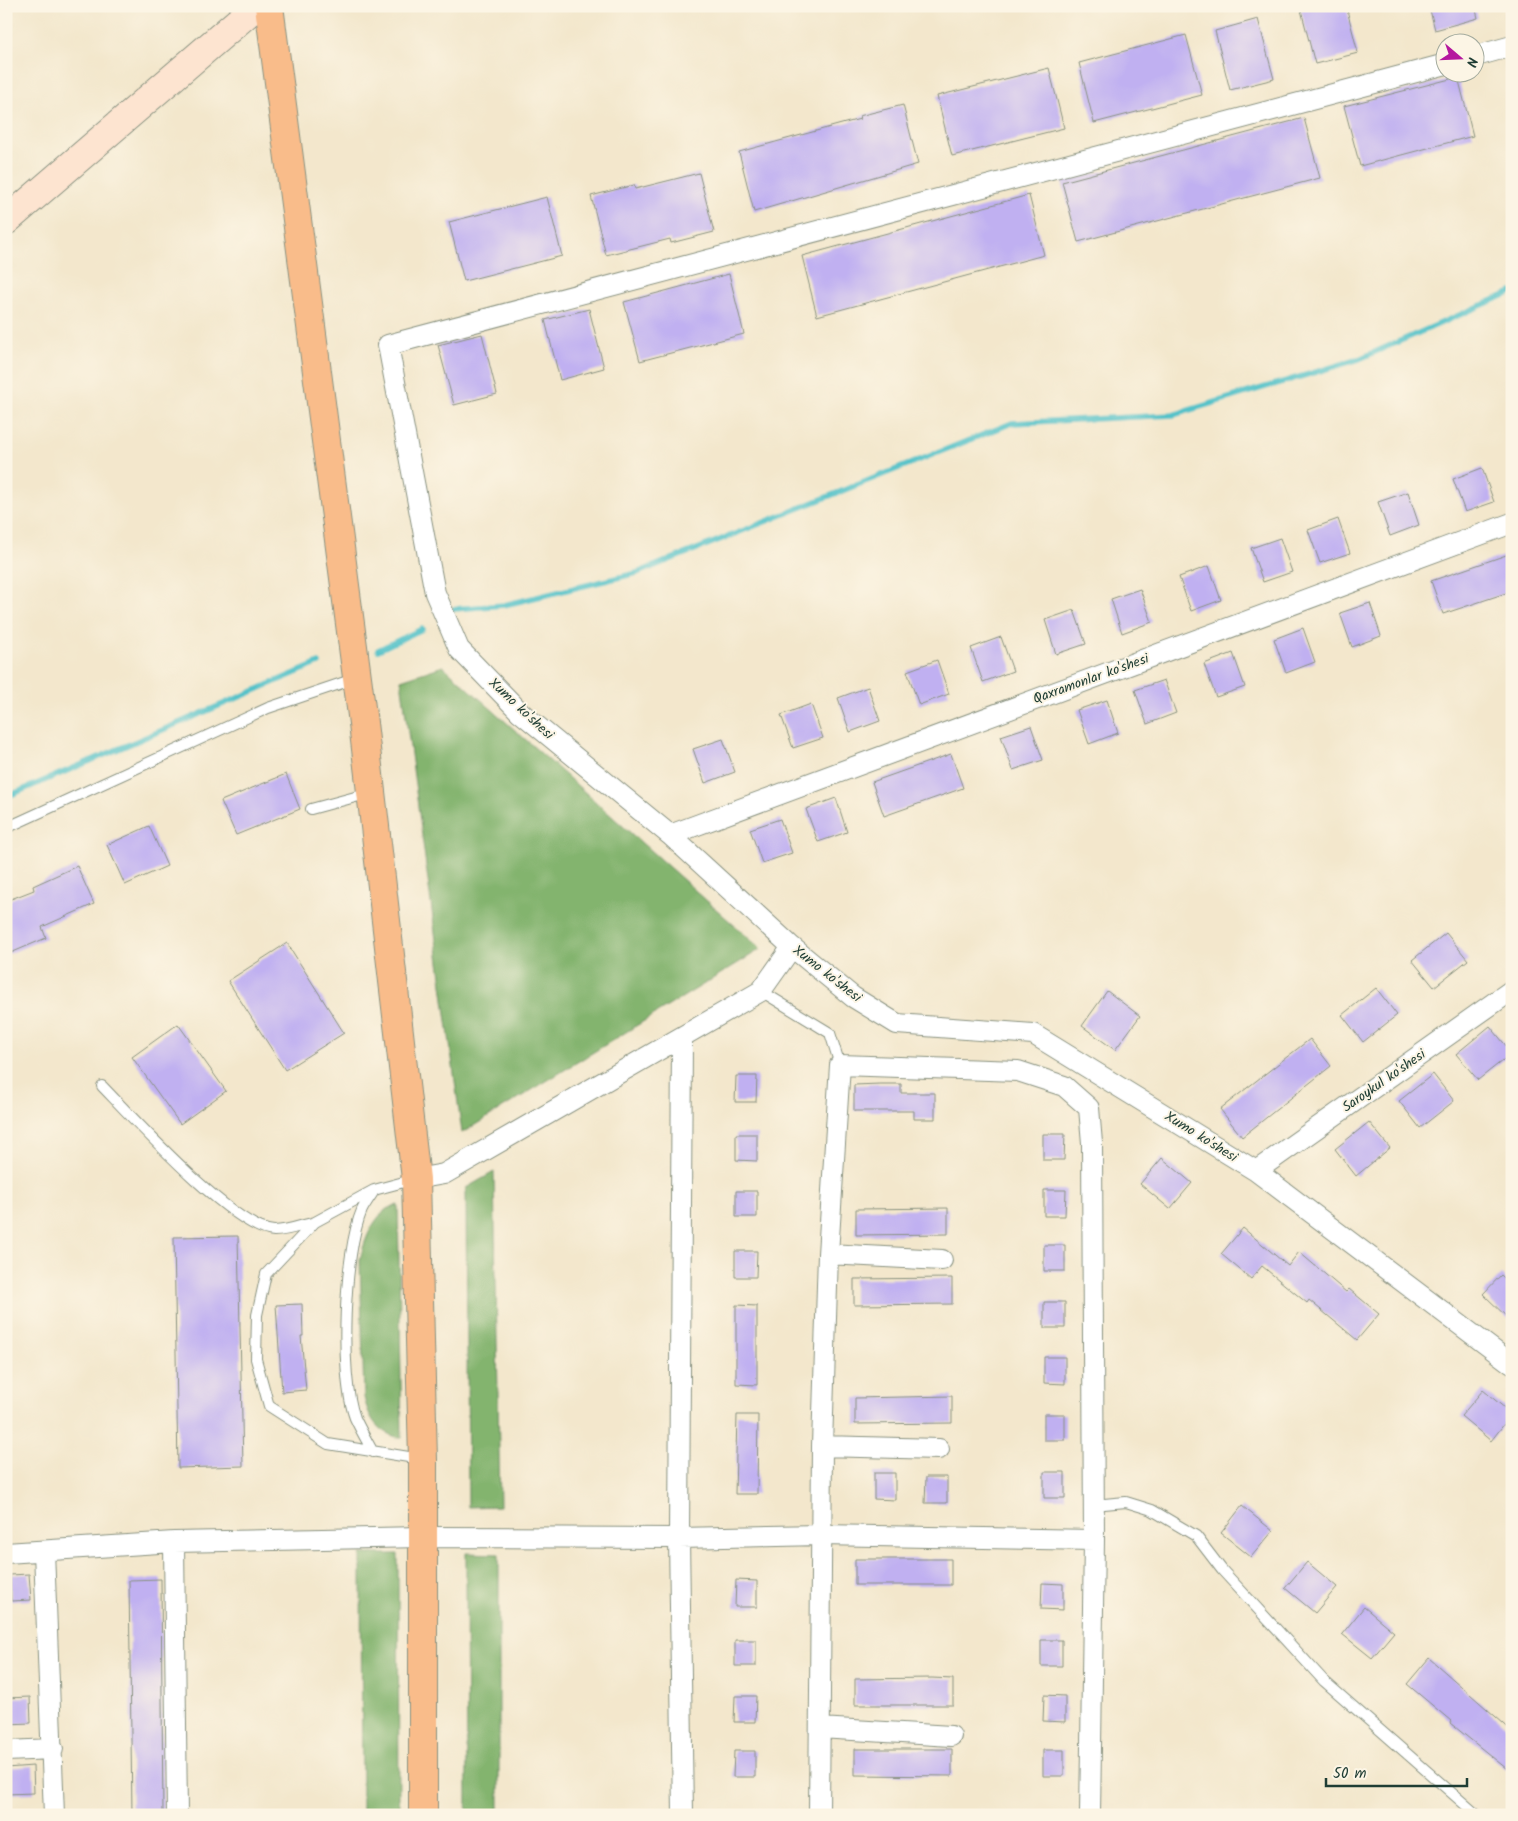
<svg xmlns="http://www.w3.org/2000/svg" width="1518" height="1821" font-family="Kalam,sans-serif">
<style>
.forest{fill:#83b46e;stroke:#517851}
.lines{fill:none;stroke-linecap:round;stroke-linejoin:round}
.stream{stroke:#54c2c9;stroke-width:5.5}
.building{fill:#c0b0f1}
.lane-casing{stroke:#899280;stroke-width:12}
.street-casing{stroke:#899280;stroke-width:22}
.secondary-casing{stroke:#899280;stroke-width:30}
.primary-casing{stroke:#899280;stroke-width:30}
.lane{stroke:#fff;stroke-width:10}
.street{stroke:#fff;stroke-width:20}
.secondary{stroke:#fde4d0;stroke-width:28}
.primary{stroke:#f9bc8a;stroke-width:28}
.labels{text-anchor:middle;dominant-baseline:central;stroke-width:4;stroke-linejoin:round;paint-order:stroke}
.street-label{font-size:14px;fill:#1f3d34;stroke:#fcf5e5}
</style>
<rect width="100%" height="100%" fill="#fcf5e5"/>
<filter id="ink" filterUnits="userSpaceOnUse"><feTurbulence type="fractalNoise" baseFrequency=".02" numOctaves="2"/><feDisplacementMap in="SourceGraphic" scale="10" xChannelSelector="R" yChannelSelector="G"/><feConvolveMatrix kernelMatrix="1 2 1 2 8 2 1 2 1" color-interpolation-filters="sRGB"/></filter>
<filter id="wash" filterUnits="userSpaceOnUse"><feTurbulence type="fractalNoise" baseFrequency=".0096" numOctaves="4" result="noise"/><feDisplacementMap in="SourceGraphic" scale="20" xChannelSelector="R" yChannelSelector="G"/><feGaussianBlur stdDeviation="1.12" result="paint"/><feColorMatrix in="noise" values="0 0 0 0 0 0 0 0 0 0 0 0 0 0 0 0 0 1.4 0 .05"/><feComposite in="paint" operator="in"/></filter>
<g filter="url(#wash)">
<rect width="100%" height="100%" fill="#f3e7cc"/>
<path class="forest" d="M443 666 761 949 462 1133 401 680Z
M494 1172 500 1506 468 1507 466 1188Z
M398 1205 402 1438C378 1434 369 1419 364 1397L360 1260C364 1241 375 1209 398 1205Z
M466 1553 499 1554V1815H467Z
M361 1554H398L399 1815H362Z"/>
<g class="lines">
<path class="stream" d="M454 609 504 605 637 573 1012 423 1173 415 1359 359 1512 292
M378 650 422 629
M6 797 319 663"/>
</g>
<g id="blocks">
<path class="building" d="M1300 6H1346L1358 53 1315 64Z
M1429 6H1475L1478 18 1435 30Z
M1258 19 1274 79 1230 90 1215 31Z
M1186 35 1202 95 1094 123 1079 63Z
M1049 68 1064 128 952 156 937 96Z
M1458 77 1473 136 1360 166 1344 106Z
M903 105 918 164 754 212 739 152 860 119 859 116Z
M1304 118 1320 178 1078 242 1062 182Z
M699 173 714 232 671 243 670 239 606 255 591 196 634 185 635 189Z
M1029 195 1044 255 817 316 802 256Z
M547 197 562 256 464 281 449 222Z
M729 274 744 334 640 361 624 302Z
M589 309 604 368 560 380 545 320Z
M482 334 497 394 454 405 438 345Z
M1482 468 1494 502 1465 512 1453 479Z
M1408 492 1419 525 1390 536 1378 502Z
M1338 519 1350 553 1320 563 1308 530Z
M1280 538 1292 572 1263 582 1251 548Z
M1512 553V591L1443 614 1431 581Z
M1209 566 1221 600 1191 611 1179 577Z
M1140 589 1152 622 1122 633 1111 599Z
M1370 603 1381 636 1352 647 1340 613Z
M1074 610 1086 644 1056 654 1045 620Z
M1303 628 1315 662 1286 673 1274 639Z
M1001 637 1013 671 983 682 971 648Z
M1233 653 1245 687 1216 697 1204 664Z
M937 660 949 694 919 705 907 671Z
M1164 680 1176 713 1147 724 1135 690Z
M868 687 880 721 850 732 838 698Z
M1107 700 1118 733 1089 744 1077 710Z
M811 704 823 738 793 748 781 715Z
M1031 726 1043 760 1013 770 1001 736Z
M723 739 735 772 705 783 693 749Z
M951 754 963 788 884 816 872 782Z
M286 774 300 809 236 835 221 801Z
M836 798 847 832 818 842 806 809Z
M780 819 792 853 762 863 750 829Z
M149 826 167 866 125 885 107 845Z
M77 866 94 904 42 927 46 938 6 955V901L34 890 33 886Z
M1446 933 1468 960 1434 987 1412 960Z
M287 943 344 1033 285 1070 228 981Z
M1376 988 1397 1015 1363 1042 1342 1015Z
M1107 991 1140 1016 1115 1050 1082 1026Z
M178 1024 226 1091 180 1124 132 1057Z
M1490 1026 1512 1053 1478 1080 1456 1054Z
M1310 1039 1331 1066 1242 1137 1220 1109Z
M1433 1074 1454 1101 1420 1128 1399 1101Z
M736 1076H757L756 1102H735Z
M880 1084H901V1093H935V1119H914V1111H854V1085Z
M1369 1122 1390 1148 1356 1176 1335 1149Z
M736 1134H757V1161L736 1160Z
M1043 1134H1065L1064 1160H1043Z
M1162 1158 1192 1183 1170 1209 1140 1184Z
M1044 1190H1066L1065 1216H1044Z
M736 1191H757V1217H736Z
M948 1208V1234L856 1235V1209Z
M1243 1228 1288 1266 1299 1252 1346 1292 1349 1289 1379 1314 1357 1340 1309 1300 1307 1303 1262 1266 1251 1279 1221 1254Z
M238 1236 243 1466 178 1468 174 1237Z
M1044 1245H1065V1271H1044Z
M735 1251H757L756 1277H735Z
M1501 1275 1512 1285V1322L1483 1294Z
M952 1278V1304L854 1305V1279Z
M1044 1302H1065V1328H1044Z
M302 1304 303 1336H301L306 1390 282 1392 276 1305Z
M736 1305 757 1306V1385L736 1384Z
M1044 1357H1065V1384L1044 1383Z
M1483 1390 1512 1414 1491 1441 1461 1416Z
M952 1396V1423L855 1424V1398Z
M1044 1414H1065V1440H1044Z
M737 1415H758L757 1494H735Z
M1044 1472H1065V1498H1044Z
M874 1473H895V1500L874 1499Z
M926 1477H947V1503H925Z
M1242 1506 1273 1531 1251 1557 1221 1533Z
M855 1559H951V1585H855Z
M1307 1562 1337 1587 1315 1613 1285 1588Z
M29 1574 31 1600 11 1601 10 1575Z
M161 1579 163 1815H132L129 1580Z
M736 1580 757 1581V1607H735Z
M1042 1583 1063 1584V1610L1041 1609Z
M1364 1607 1394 1632 1372 1658 1342 1634Z
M735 1640H756V1666H735Z
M1041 1640H1062V1666H1041Z
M1429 1658 1512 1731V1773L1450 1723 1451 1721 1407 1684Z
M932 1678 953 1679V1705H855V1679Z
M1044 1695 1065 1696V1722L1043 1721Z
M735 1696H756L755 1722H734Z
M30 1697 31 1723 6 1724V1698Z
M855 1749H952V1776L855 1775Z
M1043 1750H1064V1776H1043Z
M734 1751H755V1777H733Z
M33 1766 34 1793 6 1794V1768Z"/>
</g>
</g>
<g filter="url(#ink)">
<use href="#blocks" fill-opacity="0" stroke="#899280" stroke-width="1"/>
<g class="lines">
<defs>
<path id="lane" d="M311 809 370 793
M6 828 268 708 357 678
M761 991 830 1033 840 1065
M102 1086C132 1117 235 1230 274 1231 287 1231 303 1225 315 1222
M415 1179 374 1190 315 1222 266 1274 257 1315 256 1359 269 1406 328 1444 421 1459
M373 1452C367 1441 360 1429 355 1418 339 1376 344 1252 362 1210 365 1204 370 1197 374 1191
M1093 1505 1126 1502 1152 1510 1196 1536 1222 1570 1324 1681 1477 1815"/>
<path id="street" d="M1476 56 1512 46
M1446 64 388 345 435 593 459 649 520 712 670 835 792 947 853 997 897 1024 1033 1034 1256 1171 1512 1364
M670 835 1512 523
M682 1038 679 1538 683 1815
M1256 1171 1512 990
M416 1179 444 1174 761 991 792 947
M828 1254 942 1260
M822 1446 939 1449
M174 1542 177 1815
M44 1551 54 1815
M6 1553 174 1542 422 1537 679 1538 821 1535 1094 1540
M820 1728 951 1736
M6 1751 53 1749
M819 1815 822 1446 828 1254 840 1065 1018 1071 1064 1086 1089 1108 1092 1143 1094 1540 1090 1815"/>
<path id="secondary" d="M6 221 256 6"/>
<path id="primary" d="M269 6 363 723 416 1179 423 1460V1815"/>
</defs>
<use href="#lane" class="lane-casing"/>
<use href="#street" class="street-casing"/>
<use href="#secondary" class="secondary-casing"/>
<use href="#primary" class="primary-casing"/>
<use href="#lane" class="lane"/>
<use href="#street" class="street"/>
<use href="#secondary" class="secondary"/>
<use href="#primary" class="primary"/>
</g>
</g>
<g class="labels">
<g class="street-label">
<text transform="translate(1091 679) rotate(-20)">Qaxramonlar ko'shesi</text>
<text transform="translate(521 709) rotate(43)">Xumo ko'shesi</text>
<text transform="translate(827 974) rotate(38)">Xumo ko'shesi</text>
<text transform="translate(1384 1081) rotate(-35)">Saroykul ko'shesi</text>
<text transform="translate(1201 1137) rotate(32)">Xumo ko'shesi</text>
</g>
</g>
<rect width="1518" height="1821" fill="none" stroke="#fcf5e5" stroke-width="25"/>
<g transform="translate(1460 58) rotate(109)"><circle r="24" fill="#fcf5e5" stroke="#a4ab9e"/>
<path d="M0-4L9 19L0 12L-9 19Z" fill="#b5179e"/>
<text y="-8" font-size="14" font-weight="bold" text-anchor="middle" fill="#1f3d34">N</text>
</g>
<path d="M1326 1778v8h141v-8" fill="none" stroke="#1f3d34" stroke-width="2.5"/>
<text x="1333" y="1778" font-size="15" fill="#1f3d34" stroke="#fcf5e5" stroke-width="4" paint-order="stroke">50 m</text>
</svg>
